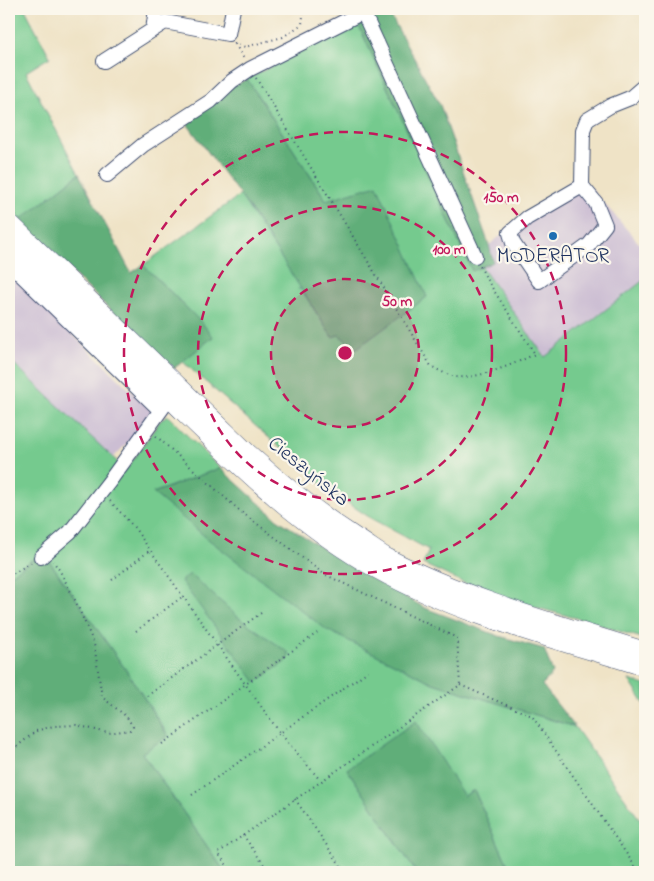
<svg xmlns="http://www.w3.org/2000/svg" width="654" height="881" font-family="'Indie Flower',sans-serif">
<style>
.industrial{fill:#ccbed3}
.green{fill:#75ca8e;stroke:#487c76}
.forest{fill:#60ae79;stroke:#3e6e6c}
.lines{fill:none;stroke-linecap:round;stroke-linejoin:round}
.minor-casing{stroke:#3b4a6e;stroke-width:16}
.major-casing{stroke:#3b4a6e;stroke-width:19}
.path{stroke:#3b4a6e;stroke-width:2;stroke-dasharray:1 4;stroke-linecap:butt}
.minor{stroke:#fff;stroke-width:14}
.major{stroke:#fff;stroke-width:18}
.ring{fill:none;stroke:#c2185b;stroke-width:2.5;stroke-dasharray:9 6}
.poi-dot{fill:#1f6fb2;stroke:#fbf7ec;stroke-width:2}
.labels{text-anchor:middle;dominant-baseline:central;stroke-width:4.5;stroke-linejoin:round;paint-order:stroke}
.poi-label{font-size:21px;fill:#1b2f5e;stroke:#fbf7ec}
.street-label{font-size:21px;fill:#1b2f5e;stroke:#fbf7ec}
.centre{fill:#c2185b;stroke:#fbf7ec;stroke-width:2.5}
.ring-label{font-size:15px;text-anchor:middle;font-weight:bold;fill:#c2185b;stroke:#fbf7ec;stroke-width:4.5;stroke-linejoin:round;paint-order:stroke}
</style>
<rect width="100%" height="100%" fill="#fbf7ec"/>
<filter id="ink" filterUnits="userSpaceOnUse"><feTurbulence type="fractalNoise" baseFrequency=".02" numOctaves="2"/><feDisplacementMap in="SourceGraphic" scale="10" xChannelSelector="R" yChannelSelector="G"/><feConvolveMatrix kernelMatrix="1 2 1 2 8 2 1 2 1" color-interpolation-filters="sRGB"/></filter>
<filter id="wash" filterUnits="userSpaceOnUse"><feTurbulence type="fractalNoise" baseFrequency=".0096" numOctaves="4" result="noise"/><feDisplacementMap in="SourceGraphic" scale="20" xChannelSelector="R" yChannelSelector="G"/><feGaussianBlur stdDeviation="1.12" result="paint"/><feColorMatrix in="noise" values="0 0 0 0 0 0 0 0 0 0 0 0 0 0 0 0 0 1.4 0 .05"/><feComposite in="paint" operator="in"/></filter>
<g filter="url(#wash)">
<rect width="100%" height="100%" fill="#efe3c6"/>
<path class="industrial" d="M579 175 645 250V279L545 357 481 266 493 262 489 245Z
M9 273 155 414 112 459 9 359Z"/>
<path class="green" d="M9 9H25L50 57 26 72 79 174 19 221 9 211Z
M357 22 472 270 481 266 545 357 645 279V639L580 619 492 596 423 564 429 550 372 519 327 489 182 361 213 337 202 323 143 265 240 195 301 288 298 289H301L332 337 326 200 247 79Z
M9 359 126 470 160 421 167 415 220 468 153 493 433 683 575 727 645 827V872H511L474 790 464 796 347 769 416 872H225L142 753 168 735 128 673 43 552 9 576Z
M629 680 645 685V705Z"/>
<path class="forest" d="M370 9H387L440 105 489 245 493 262 472 271 357 22Z
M247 79 326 200 377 185 427 297 356 349 339 335 332 337 248 206 188 125 190 109Z
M79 174 131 273 143 265 202 323 213 337 172 370 19 221Z
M220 468 277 519 350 566 425 608 499 636 544 649 553 673 542 685 575 727 433 683 327 630 208 539 153 493Z
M43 552 128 673 168 736 142 753 225 872H9V576Z
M190 574 238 617 289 653 288 660 256 682 181 581Z
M416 721 464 796 474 790 511 872H416L347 769Z"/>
</g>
<g filter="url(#ink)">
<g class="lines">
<defs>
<path id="minor" d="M364 9 363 12 475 256
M153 30 156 9
M104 61 165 22 228 34 233 9
M107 175 143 145 211 101 232 81 250 69 363 12
M582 186 596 203 605 225 589 245 539 281 513 243 510 233 527 218 582 186 583 130 587 120 610 106 630 98 645 85
M9 261 12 266 160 410
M41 557 70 532 109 482 166 403"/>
<path id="major" d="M9 222 247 452C282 484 318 513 357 538 367 544 376 551 386 557 467 599 558 624 645 651
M9 246C63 298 118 350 173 402 236 463 300 527 378 570 461 616 555 639 645 667"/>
</defs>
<use href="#minor" class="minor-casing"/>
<use href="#major" class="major-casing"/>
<path class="path" d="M234 43 245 47 283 37 302 24 304 9
M235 44 244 59
M256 78 340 215 431 366C438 370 447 375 456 377 476 380 517 363 535 354L487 280 480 266
M156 436 240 511 324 574 457 638 460 685 218 853 232 872
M110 501 133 526 280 733 320 780
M9 576 32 562
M112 580 149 551
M136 631 182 597
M460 685 532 716 639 872
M147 696 261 613
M162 744 317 633
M9 753 36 731 53 726 76 725 108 733 130 730 133 727 127 717 102 697 94 644 76 602 60 571 53 561
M192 795 368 671
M295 799 345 872
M243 835 269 872
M9 860 17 872"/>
<use href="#minor" class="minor"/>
<use href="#major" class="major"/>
</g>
</g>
<circle cx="345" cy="353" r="74" fill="#c2185b" fill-opacity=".12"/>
<g class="ring">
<circle cx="345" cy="353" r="74"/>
<circle cx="345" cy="353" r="147"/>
<circle cx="345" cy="353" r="221"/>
</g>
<circle class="poi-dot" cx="553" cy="236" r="5"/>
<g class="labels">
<g class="poi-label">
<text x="553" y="257">MODERATOR</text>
</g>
<g class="street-label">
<text transform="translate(308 472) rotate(39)">Cieszyńska</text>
</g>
</g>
<circle cx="345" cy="353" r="8" class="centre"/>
<g class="ring-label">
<text x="501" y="202">150 m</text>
<text x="449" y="254">100 m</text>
<text x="397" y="306">50 m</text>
</g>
<rect width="654" height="881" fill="none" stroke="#fbf7ec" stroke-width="30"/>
</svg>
